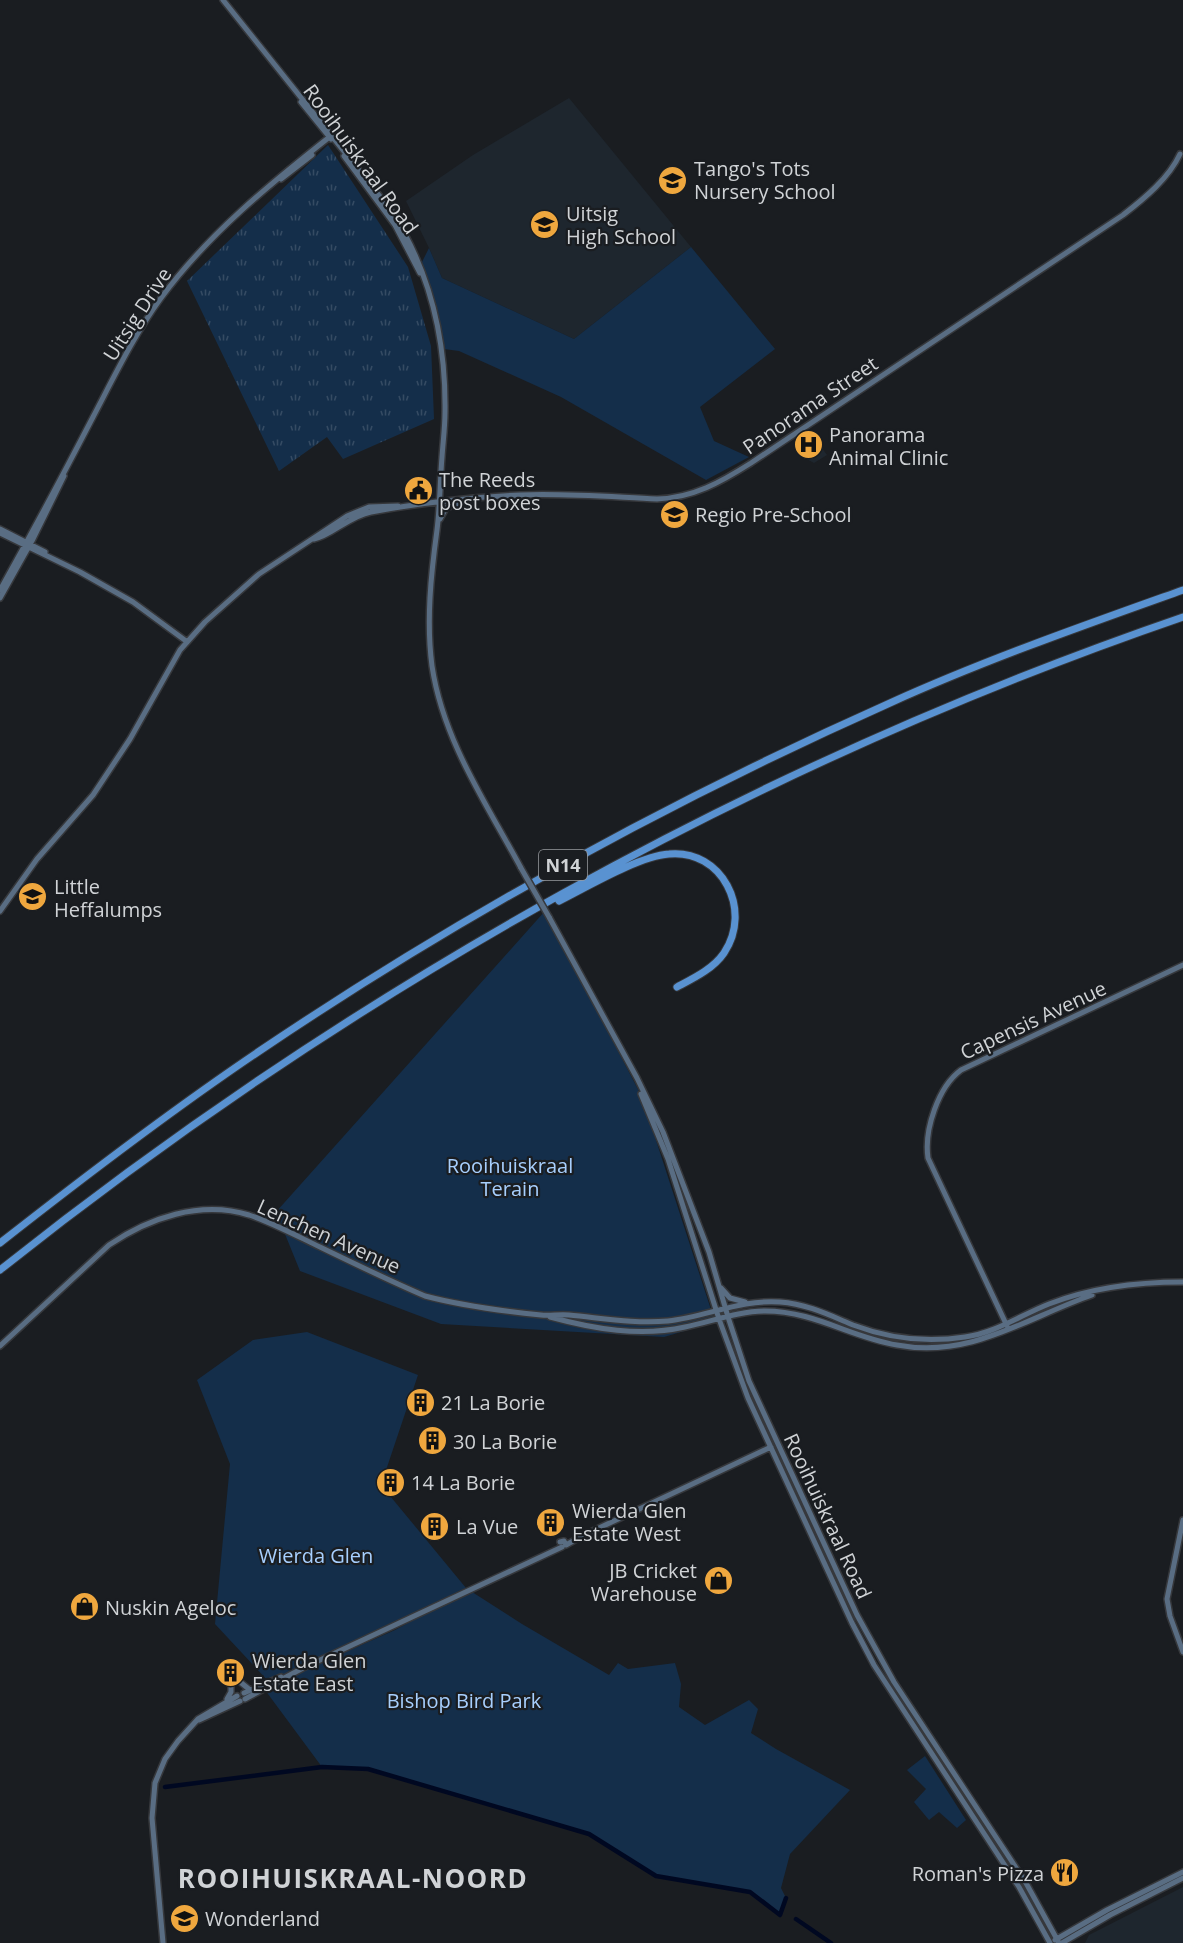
<svg xmlns="http://www.w3.org/2000/svg" width="1183" height="1943" font-family="'Open Sans',sans-serif">
<style>
.built{fill:#1e262e}
.grass{fill:url(#grass-tufts)}
.green{fill:#142e4a}
.lines{fill:none;stroke-linecap:round;stroke-linejoin:round}
.canal{stroke:#000821;stroke-width:4.5}
.secondary-casing{stroke:#36383c;stroke-width:8}
.highway-casing{stroke:#36383c;stroke-width:9}
.secondary{stroke:#596d83;stroke-width:5}
.highway{stroke:#5992d1;stroke-width:7}
.secondary-bridge-casing{stroke:#36383c;stroke-width:8;stroke-linecap:butt}
.secondary-bridge{stroke:#596d83;stroke-width:5}
.labels{text-anchor:middle;dominant-baseline:central;stroke-width:4.5;stroke-linejoin:round;paint-order:stroke}
.shield{fill:#1a1d21;stroke:#999ca0;stroke-width:1.5}
.shield-label{font-size:18px;font-weight:bold;fill:#d0d3d6}
.street-label{font-size:20px;fill:#d0d3d6;stroke:#1a1d21}
.poi-label{font-size:20px;fill:#d0d3d6;stroke:#1a1d21;text-anchor:start}
.park-label{font-size:20px;fill:#a7cffe;stroke:#1a1d21}
.district-label{font-size:26px;font-weight:bold;letter-spacing:1.5px;fill:#d0d3d6;stroke:#1a1d21}
</style>
<defs>
<pattern id="grass-tufts" width="24" height="20" patternUnits="userSpaceOnUse" patternTransform="scale(1.5)"><rect width="24" height="20" fill="#142e4a"/><path d="M3 7l-1-3M5 7V3M7 7l1-3M15 17l-1-3M17 17v-4M19 17l1-3" fill="none" stroke="#354b63"/></pattern>
</defs>
<rect width="100%" height="100%" fill="#1a1d21"/>
<path class="built" d="M569 98 691 247 574 339 442 278 429 248 406 201 473 155Z
M811 433 827 455 814 463 801 456 795 449 798 441Z
M1183 1887V1943H1085L1089 1935Z"/>
<path class="grass" d="M328 145 408 267 431 346 434 419 343 459 327 437 279 471 187 281Z"/>
<path class="green" d="M691 247 775 349 700 407 714 441 749 457 706 480 561 397 459 351 444 349 422 262 429 248 442 278 574 339Z
M545 911 642 1097 715 1322 664 1337 441 1324 300 1271 276 1212Z
M307 1332 418 1375 381 1485 466 1588 269 1682 215 1624 230 1464 197 1380 253 1340Z
M469 1590 522 1624 609 1675 618 1663 628 1669 675 1663 681 1684 679 1707 705 1725 749 1700 758 1709 751 1733 776 1749 850 1790 790 1854 781 1888 786 1898 780 1915 750 1892 656 1876 589 1834 368 1769 322 1767 265 1690 287 1678 395 1630Z
M925 1756 966 1820 957 1828 939 1812 929 1820 914 1802 926 1789 907 1770Z"/>
<g class="lines">
<path class="canal" d="M165 1787 322 1767 368 1769 589 1834 656 1876 750 1892 780 1915 786 1898
M796 1919 831 1943"/>
<defs>
<path id="secondary" d="M223 0 390 209C430 270 446 340 445 412 445 427 443 442 442 457 440 481 440 506 437 530 431 574 426 621 432 666 443 740 486 803 521 868
M301 102 331 139
M344 156 395 225 420 273
M281 179 312 155
M440 519 446 508 462 502
M0 529 45 552
M0 533 80 572 133 602 186 641
M314 539C331 536 349 516 371 512 420 503 471 497 520 495 565 493 612 497 657 499 693 498 721 482 751 463L1123 215C1145 198 1169 178 1180 154
M0 590C32 533 63 475 93 417 114 377 134 335 161 298 208 234 270 184 332 135
M0 598 33 539 64 476
M0 911 37 859 93 795 130 739 180 650 205 622 259 574 347 516 369 507 398 506
M549 917 637 1078 663 1132 709 1252 728 1317 749 1381 857 1615 894 1682 1026 1883 1059 1943
M641 1094 668 1159 719 1319 748 1398 852 1623 874 1665 1019 1887 1050 1943
M721 1288 730 1298 745 1302
M550 1317C594 1329 640 1337 685 1327 711 1322 738 1311 765 1311 814 1311 850 1337 897 1345 970 1359 1026 1318 1092 1295
M1007 1326 928 1158C924 1130 938 1087 961 1070L1183 965
M0 1346 109 1245C149 1218 200 1200 249 1215 273 1223 297 1236 320 1247 355 1264 390 1281 425 1296 463 1306 502 1311 541 1315 550 1316 560 1314 569 1315 602 1318 634 1324 668 1321 706 1317 741 1299 780 1302 807 1304 829 1315 853 1325 890 1339 926 1343 965 1337 995 1333 1021 1315 1049 1304 1090 1288 1139 1282 1183 1282
M1183 1520 1167 1599 1170 1616 1183 1652
M560 1542 564 1541 566 1545
M566 1545 582 1536 771 1447
M239 1681 250 1690
M244 1693 281 1677
M227 1699 231 1692V1683
M245 1699 303 1668 562 1547
M199 1720 240 1701
M1055 1940 1107 1910 1183 1872
M163 1943 152 1818 155 1783 165 1759 178 1741 198 1719 237 1696
M1062 1943 1110 1915 1183 1878"/>
<path id="highway" d="M559 901C587 887 639 856 669 854 722 849 753 910 724 953 713 969 694 978 677 987
M0 1243C84 1177 169 1112 258 1052 458 917 670 801 890 703 985 660 1085 625 1183 590
M0 1270C354 988 755 764 1183 617"/>
</defs>
<use href="#secondary" class="secondary-casing"/>
<use href="#highway" class="highway-casing"/>
<use href="#secondary" class="secondary"/>
<use href="#highway" class="highway"/>
<defs>
<path id="secondary-bridge" d="M521 868 549 917"/>
</defs>
<use href="#secondary-bridge" class="secondary-bridge-casing"/>
<use href="#secondary-bridge" class="secondary-bridge"/>
</g>
<defs>
<symbol id="school-disc" viewBox="-11 -11 22 22"><circle r="9.5" fill="#efa73e" stroke="#1a1d21"/><path d="M0-5L7-2L0 1L-7-2ZM-4 1L0 2.5L4 1V4Q0 6-4 4Z" fill="#111"/></symbol>
<symbol id="hospital-disc" viewBox="-11 -11 22 22"><circle r="9.5" fill="#efa73e" stroke="#1a1d21"/><path d="M-5-5h3v3.5h4V-5h3V5h-3V1.5h-4V5h-3Z" fill="#111"/></symbol>
<symbol id="civic-disc" viewBox="-11 -11 22 22"><circle r="9.5" fill="#efa73e" stroke="#1a1d21"/><path d="M-.6-6.5H3V-4.5H.6V-3L4-1V1h2V6H-6V1h2V-1L-.6-3ZM-1.2 2.5V6h2.4V2.5Z" fill="#111"/></symbol>
<symbol id="building-disc" viewBox="-11 -11 22 22"><circle r="9.5" fill="#efa73e" stroke="#1a1d21"/><path d="M-4-6H4V6H1V3H-1V6H-4ZM-2.5-4.3h1.7v1.8h-1.7ZM.8-4.3h1.7v1.8H.8ZM-2.5-1h1.7V.8h-1.7ZM.8-1h1.7V.8H.8Z" fill="#111"/></symbol>
<symbol id="shop-disc" viewBox="-11 -11 22 22"><circle r="9.5" fill="#efa73e" stroke="#1a1d21"/><path d="M-5-2.5h2.3a2.7 3.5 0 0 1 5.4 0H5L5.5 6h-11ZM-1.5-2.5h3a1.5 2.3 0 0 0-3 0Z" fill="#111"/></symbol>
<symbol id="restaurant-disc" viewBox="-11 -11 22 22"><circle r="9.5" fill="#efa73e" stroke="#1a1d21"/><path d="M-5-6h1v4h1v-4h1v4h1v-4h1v5L-1.5 .5V6h-2V.5L-5-1ZM5-6V6H3V1.5H1.5Q1.5-4 5-6Z" fill="#111"/></symbol>
</defs>
<g fill-rule="evenodd">
<use href="#school-disc" x="656" y="164" width="33" height="33"/>
<use href="#school-disc" x="528" y="208" width="33" height="33"/>
<use href="#hospital-disc" x="792" y="428" width="33" height="33"/>
<use href="#civic-disc" x="402" y="474" width="33" height="33"/>
<use href="#school-disc" x="658" y="498" width="33" height="33"/>
<use href="#school-disc" x="16" y="880" width="33" height="33"/>
<use href="#building-disc" x="404" y="1386" width="33" height="33"/>
<use href="#building-disc" x="416" y="1424" width="33" height="33"/>
<use href="#building-disc" x="374" y="1466" width="33" height="33"/>
<use href="#building-disc" x="534" y="1506" width="33" height="33"/>
<use href="#building-disc" x="418" y="1510" width="33" height="33"/>
<use href="#shop-disc" x="702" y="1564" width="33" height="33"/>
<use href="#shop-disc" x="68" y="1590" width="33" height="33"/>
<use href="#building-disc" x="214" y="1656" width="33" height="33"/>
<use href="#restaurant-disc" x="1048" y="1856" width="33" height="33"/>
<use href="#school-disc" x="168" y="1902" width="33" height="33"/>
</g>
<g class="labels">
<rect class="shield" x="539" y="850" width="48" height="30" rx="4.5"/>
<g class="shield-label">
<text x="563" y="865">N14</text>
</g>
<g class="street-label">
<text transform="translate(361 159) rotate(54)">Rooihuiskraal Road</text>
<text transform="translate(137 314) rotate(-57)">Uitsig Drive</text>
<text transform="translate(810 405) rotate(-34)">Panorama Street</text>
<text transform="translate(1033 1020) rotate(-25)">Capensis Avenue</text>
<text transform="translate(329 1236) rotate(24)">Lenchen Avenue</text>
<text transform="translate(828 1516) rotate(65)">Rooihuiskraal Road</text>
</g>
<g class="poi-label">
<text x="694" y="168">Tango's Tots<tspan x="694" dy="23">Nursery School</tspan></text>
<text x="566" y="213">Uitsig<tspan x="566" dy="23">High School</tspan></text>
<text x="829" y="434">Panorama<tspan x="829" dy="23">Animal Clinic</tspan></text>
<text x="439" y="479">The Reeds<tspan x="439" dy="23">post boxes</tspan></text>
<text x="695" y="514">Regio Pre-School</text>
<text x="54" y="886">Little<tspan x="54" dy="23">Heffalumps</tspan></text>
<text x="441" y="1402">21 La Borie</text>
<text x="453" y="1441">30 La Borie</text>
<text x="411" y="1482">14 La Borie</text>
<text x="572" y="1510">Wierda Glen<tspan x="572" dy="23">Estate West</tspan></text>
<text x="456" y="1526">La Vue</text>
<text x="697" y="1570" text-anchor="end">JB Cricket<tspan x="697" dy="23">Warehouse</tspan></text>
<text x="105" y="1607">Nuskin Ageloc</text>
<text x="252" y="1660">Wierda Glen<tspan x="252" dy="23">Estate East</tspan></text>
<text x="1044" y="1873" text-anchor="end">Roman's Pizza</text>
<text x="205" y="1918">Wonderland</text>
</g>
<g class="park-label">
<text x="510" y="1165">Rooihuiskraal<tspan x="510" dy="23">Terain</tspan></text>
<text x="316" y="1555">Wierda Glen</text>
<text x="464" y="1700">Bishop Bird Park</text>
</g>
<g class="district-label">
<text x="353" y="1878">ROOIHUISKRAAL-NOORD</text>
</g>
</g>
</svg>
